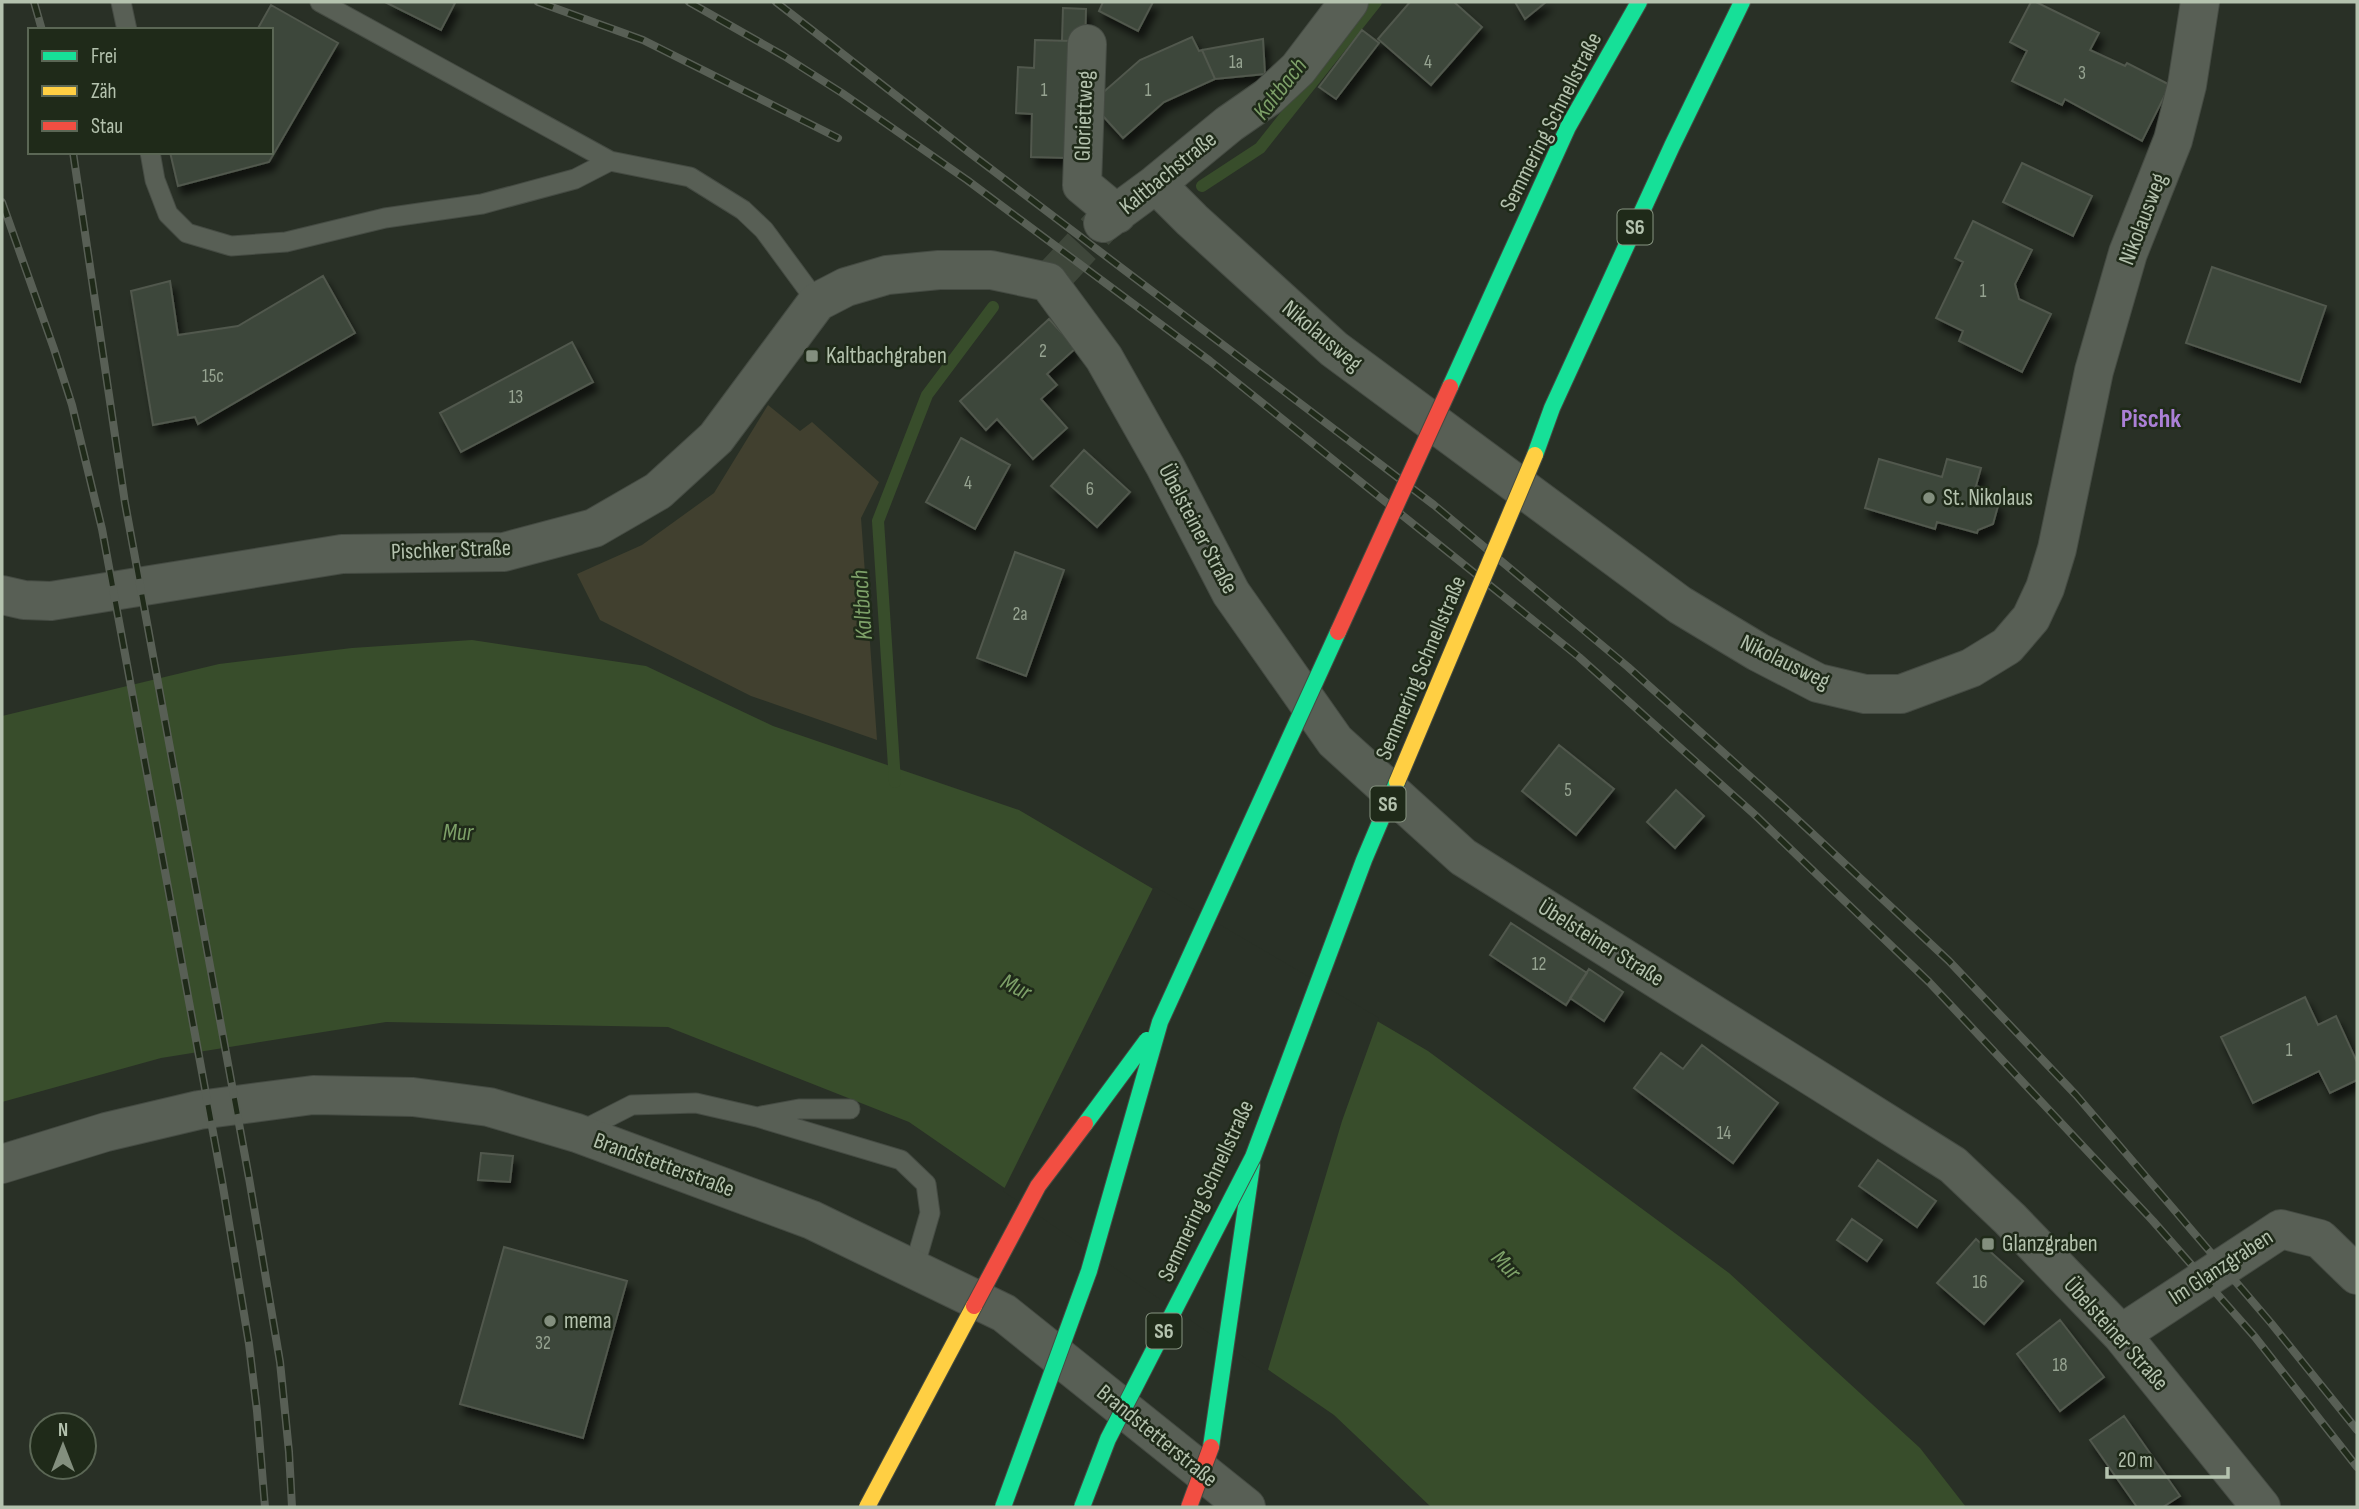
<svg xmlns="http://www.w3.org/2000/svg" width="2359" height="1509" font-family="'Sofia Sans Condensed',sans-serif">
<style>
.green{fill:#41402f}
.water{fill:#384d2b}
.pier{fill:#293026}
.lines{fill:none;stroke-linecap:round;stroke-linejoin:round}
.stream{stroke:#384d2b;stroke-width:12}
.building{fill:#3e463b;stroke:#51584d;stroke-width:2;filter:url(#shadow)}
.street-tunnel{stroke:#3e463a;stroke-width:38;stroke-dasharray:38 19;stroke-linecap:butt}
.lane-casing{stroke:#454b43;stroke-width:21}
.street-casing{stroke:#454b43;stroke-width:40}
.fast-casing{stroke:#454b42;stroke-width:18}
.lane{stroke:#585f55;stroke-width:19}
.street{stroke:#585f55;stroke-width:38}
.fast{stroke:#16e098;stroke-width:16}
.rail-casing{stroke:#585f55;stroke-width:8}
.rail{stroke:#1f2a19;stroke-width:5;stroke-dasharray:16;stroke-linecap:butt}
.fast-bridge-casing{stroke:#454b42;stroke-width:18;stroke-linecap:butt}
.slow-bridge-casing{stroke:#454b42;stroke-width:18;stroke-linecap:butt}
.jam-bridge-casing{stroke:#454b42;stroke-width:18;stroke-linecap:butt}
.fast-bridge{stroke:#16e098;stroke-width:16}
.slow-bridge{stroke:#ffcf43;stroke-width:16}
.jam-bridge{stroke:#f24e42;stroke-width:16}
.poi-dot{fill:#838f7e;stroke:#1f2a19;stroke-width:2.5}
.labels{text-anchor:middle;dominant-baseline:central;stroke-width:5;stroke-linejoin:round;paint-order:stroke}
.number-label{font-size:19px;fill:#96a391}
.shield{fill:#1f2a19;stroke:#879481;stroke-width:2}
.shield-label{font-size:21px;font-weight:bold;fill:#b4c2ae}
.street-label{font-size:23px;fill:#b4c2ae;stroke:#1f2a19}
.poi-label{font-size:23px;fill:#b4c2ae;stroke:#1f2a19;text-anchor:start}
.water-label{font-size:24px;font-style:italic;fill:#7da068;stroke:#1f2a19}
.quarter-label{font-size:26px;font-weight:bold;fill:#ab80d6;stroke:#1f2a19}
</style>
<defs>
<filter id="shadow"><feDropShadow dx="4.5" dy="8" stdDeviation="3.5" flood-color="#0009"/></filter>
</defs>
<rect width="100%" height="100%" fill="#293026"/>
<path class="green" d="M768 405 800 431 812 422 879 482 861 518 877 740 751 696 600 620 577 574 642 545 714 493Z"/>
<path class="water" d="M472 640 646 666 773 726 1019 810 1428 1051 1729 1273 1920 1448 1966 1507H1431L1334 1415 909 1122 668 1027 386 1022 161 1058 2 1102V716L219 664 352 648Z"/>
<path class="pier" d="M1154 886 1379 1018 1342 1121 1267 1373 1003 1191Z"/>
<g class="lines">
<path class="stream" d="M1202 186 1260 148 1376 2
M895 782 878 521 927 395 993 307"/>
</g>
<path class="building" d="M385 2H452L455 3 441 30Z
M1103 2H1153L1138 31 1099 11Z
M1410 2H1454L1482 27 1431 85 1378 39Z
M1515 2H1546L1525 19Z
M2031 2H2036L2099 33 2090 50 2125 66 2127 63 2170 85 2142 141 2065 99 2062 105 2012 81 2027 51 2010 42Z
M271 5 338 43 269 162 178 186 170 152H271V30H257Z
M1063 8 1086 9 1085 48 1071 41H1062Z
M1362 30 1379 43 1336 99 1319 87Z
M1192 37 1199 51 1202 50 1215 79 1164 102 1123 138 1091 103 1140 60Z
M1263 39 1265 74 1215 79 1202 50Z
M1035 40 1071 41 1068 158 1031 157 1032 114 1016 113 1018 67 1034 68Z
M2022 163 2092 196 2073 236 2003 202Z
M1973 221 2032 250 2015 284 2019 299 2051 314 2022 372 1959 341 1963 331 1936 318 1963 262 1955 258Z
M2212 267 2326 306 2300 382 2186 343Z
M323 276 355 333 198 424 195 417 153 425 131 291 170 281 178 335 238 326Z
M1049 319 1076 348 1047 374 1057 385 1041 399 1067 428 1033 459 997 419 986 430 960 401Z
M572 342 593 382 461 452 440 413Z
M961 438 1010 465 975 529 926 502Z
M1084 450 1130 492 1097 527 1051 486Z
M1879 459 1942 477 1947 459 1981 468 1976 486 1989 490 1988 495 1998 506 1993 524 1978 530 1977 533 1937 522 1935 529 1865 508Z
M1015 552 1064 570 1026 676 977 658Z
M1559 745 1614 789 1576 835 1522 791Z
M1676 790 1704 816 1675 848 1647 822Z
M1511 923 1587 973 1566 1005 1490 955Z
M1589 969 1623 992 1604 1021 1570 998Z
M2305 997 2318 1025 2336 1016 2357 1062V1080L2330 1093 2319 1071 2253 1103 2221 1037Z
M1702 1045 1778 1103 1733 1163 1634 1088 1661 1053 1683 1069Z
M481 1153 513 1156 510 1182 478 1180Z
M1878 1160 1936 1201 1917 1227 1859 1186Z
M1852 1219 1882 1240 1867 1261 1837 1240Z
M1976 1239 2023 1281 1984 1324 1937 1283Z
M504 1247 627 1281 583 1438 460 1404Z
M2060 1320 2104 1377 2060 1411 2017 1354Z
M2124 1416 2180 1496 2163 1507H2137L2090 1440Z"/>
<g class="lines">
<path class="street-tunnel" d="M1056 274 1103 223"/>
<defs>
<path id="lane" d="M121 2 127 30
M320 2 610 161 690 177 743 210 764 230 817 302
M150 152 155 180 168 214 187 233 231 246 286 242 385 218 482 204 575 179 610 161
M761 1116 799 1109H850
M579 1132 632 1105 696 1103 757 1117 901 1160 926 1184 930 1213 914 1268"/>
<path id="street" d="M1087 44 1082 185 1117 214
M1156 184 1192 220 1334 349 1680 605 1758 652 1818 683 1865 694H1901L1971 668 2007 646 2031 618 2045 588 2057 549 2094 371 2128 253 2173 140 2187 85 2200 2
M1103 223 1156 184 1229 124 1268 97 1298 69 1349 2
M1048 282 1104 358 1165 466 1231 593 1335 741 1463 857 1953 1165 2010 1219 2121 1334 2261 1507
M2 595 24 600 51 601 342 554 504 552 594 528 658 491 716 438 817 302 846 287 887 275 939 270H991L1048 282
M2 1164 106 1132 199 1110 313 1095 413 1097 489 1107 577 1133 812 1220 1004 1313 1246 1507
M2121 1334 2281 1229 2320 1239 2357 1275"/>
<path id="fast" d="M1450 387 1568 127 1639 2
M1535 455 1552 408 1672 146 1742 2
M1211 1447 1252 1165"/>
</defs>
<use href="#lane" class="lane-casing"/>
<use href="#street" class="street-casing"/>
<use href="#fast" class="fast-casing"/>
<use href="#lane" class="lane"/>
<use href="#street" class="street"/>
<use href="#fast" class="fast"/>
<defs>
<path id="rail" d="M34 2 42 30
M538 2 643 40 838 138
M689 2 784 56 842 93 967 180 1210 361 1579 657 1754 814 1929 982 2153 1221 2255 1337 2357 1467
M776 2 970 153 1434 505 1628 667 1784 807 1949 961 2076 1095 2271 1323 2357 1430
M73 152 125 503 249 1178 280 1362 289 1452 292 1507
M2 202 54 349 72 405 102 529 222 1181 249 1344 257 1411 265 1507"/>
</defs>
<use href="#rail" class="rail-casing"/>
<use href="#rail" class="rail"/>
<defs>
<path id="fast-bridge" d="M1085 1124 1147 1040
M1003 1507 1089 1271 1160 1022 1338 632
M1082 1507 1108 1439 1253 1157 1364 860 1397 782"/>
<path id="slow-bridge" d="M1397 782 1535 455
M867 1507 974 1306"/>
<path id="jam-bridge" d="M1338 632 1450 387
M974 1306 1038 1186 1085 1124
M1189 1507 1211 1447"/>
</defs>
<use href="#fast-bridge" class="fast-bridge-casing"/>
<use href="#slow-bridge" class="slow-bridge-casing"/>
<use href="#jam-bridge" class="jam-bridge-casing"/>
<use href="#fast-bridge" class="fast-bridge"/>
<use href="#slow-bridge" class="slow-bridge"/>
<use href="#jam-bridge" class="jam-bridge"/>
</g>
<g class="poi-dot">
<rect x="805" y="349" width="14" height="14" rx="3.5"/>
<circle cx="1929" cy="498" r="7"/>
<rect x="1981" y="1237" width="14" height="14" rx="3.5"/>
<circle cx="550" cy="1321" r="7"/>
</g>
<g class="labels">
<g class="number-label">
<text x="1236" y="62">1a</text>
<text x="1428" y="62">4</text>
<text x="2082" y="73">3</text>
<text x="1044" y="90">1</text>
<text x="1148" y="90">1</text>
<text x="1983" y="291">1</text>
<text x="1043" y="351">2</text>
<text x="213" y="376">15c</text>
<text x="516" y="397">13</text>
<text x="968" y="483">4</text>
<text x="1090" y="489">6</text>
<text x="1020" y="614">2a</text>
<text x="1568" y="790">5</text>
<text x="1539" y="964">12</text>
<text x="2289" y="1050">1</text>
<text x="1724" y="1133">14</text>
<text x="1980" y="1282">16</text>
<text x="543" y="1343">32</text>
<text x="2060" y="1365">18</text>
</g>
<g class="shield">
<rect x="1617.5" y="209.5" width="35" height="35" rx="5"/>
<rect x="1370.5" y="786.5" width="35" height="35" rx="5"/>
<rect x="1146.5" y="1313.5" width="35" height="35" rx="5"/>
</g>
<g class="shield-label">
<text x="1635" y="227">S6</text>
<text x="1388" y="804">S6</text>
<text x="1164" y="1331">S6</text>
</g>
<g class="street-label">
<text transform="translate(1084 116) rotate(-88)">Gloriettweg</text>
<text transform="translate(1551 122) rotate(-63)">Semmering Schnellstraße</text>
<text transform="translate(1168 173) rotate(-39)">Kaltbachstraße</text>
<text transform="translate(2143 219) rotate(-69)">Nikolausweg</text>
<text transform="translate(1322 336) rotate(40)">Nikolausweg</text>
<text transform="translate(1198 529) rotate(62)">Übelsteiner Straße</text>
<text transform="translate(451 550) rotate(-2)">Pischker Straße</text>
<text transform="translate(1785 662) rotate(26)">Nikolausweg</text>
<text transform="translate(1421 668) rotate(-67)">Semmering Schnellstraße</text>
<text transform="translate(1601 943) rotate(32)">Übelsteiner Straße</text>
<text transform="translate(664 1165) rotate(20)">Brandstetterstraße</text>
<text transform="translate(1206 1191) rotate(-65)">Semmering Schnellstraße</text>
<text transform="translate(2221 1267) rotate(-33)">Im Glanzgraben</text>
<text transform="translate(2116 1334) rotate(48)">Übelsteiner Straße</text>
<text transform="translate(1157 1436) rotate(39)">Brandstetterstraße</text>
</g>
<g class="poi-label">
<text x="826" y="356">Kaltbachgraben</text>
<text x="1943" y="498">St. Nikolaus</text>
<text x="2002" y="1244">Glanzgraben</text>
<text x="564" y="1321">mema</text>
</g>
<g class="water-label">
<text transform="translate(1280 89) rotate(-52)">Kaltbach</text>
<text transform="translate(862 605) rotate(-94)">Kaltbach</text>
<text x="458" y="832">Mur</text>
<text transform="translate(1016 987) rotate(27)">Mur</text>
<text transform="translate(1506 1265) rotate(46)">Mur</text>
</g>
<g class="quarter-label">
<text x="2151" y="419">Pischk</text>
</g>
</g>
<rect width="2359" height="1509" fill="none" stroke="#b4c2ae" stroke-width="7"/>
<rect x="28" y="28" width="245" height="126" fill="#1f2a19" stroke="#5b6755" stroke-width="2"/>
<rect x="42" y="51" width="35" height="10" fill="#16e098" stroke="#5b6755" stroke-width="2"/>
<text x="91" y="63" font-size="21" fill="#b4c2ae">Frei</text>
<rect x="42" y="86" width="35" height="10" fill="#ffcf43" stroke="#5b6755" stroke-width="2"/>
<text x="91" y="98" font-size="21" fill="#b4c2ae">Zäh</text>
<rect x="42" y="121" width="35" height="10" fill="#f24e42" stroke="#5b6755" stroke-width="2"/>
<text x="91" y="133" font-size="21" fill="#b4c2ae">Stau</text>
<g transform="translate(63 1446)"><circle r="33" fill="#1f2a19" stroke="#5b6755" stroke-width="2"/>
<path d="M0-5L12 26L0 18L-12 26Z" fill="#838f7e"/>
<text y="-10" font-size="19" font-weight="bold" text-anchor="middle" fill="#b4c2ae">N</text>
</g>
<path d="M2107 1467v10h121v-10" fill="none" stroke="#b4c2ae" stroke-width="3.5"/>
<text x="2118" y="1467" font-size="21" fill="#b4c2ae" stroke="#1f2a19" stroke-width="5" paint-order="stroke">20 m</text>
</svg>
